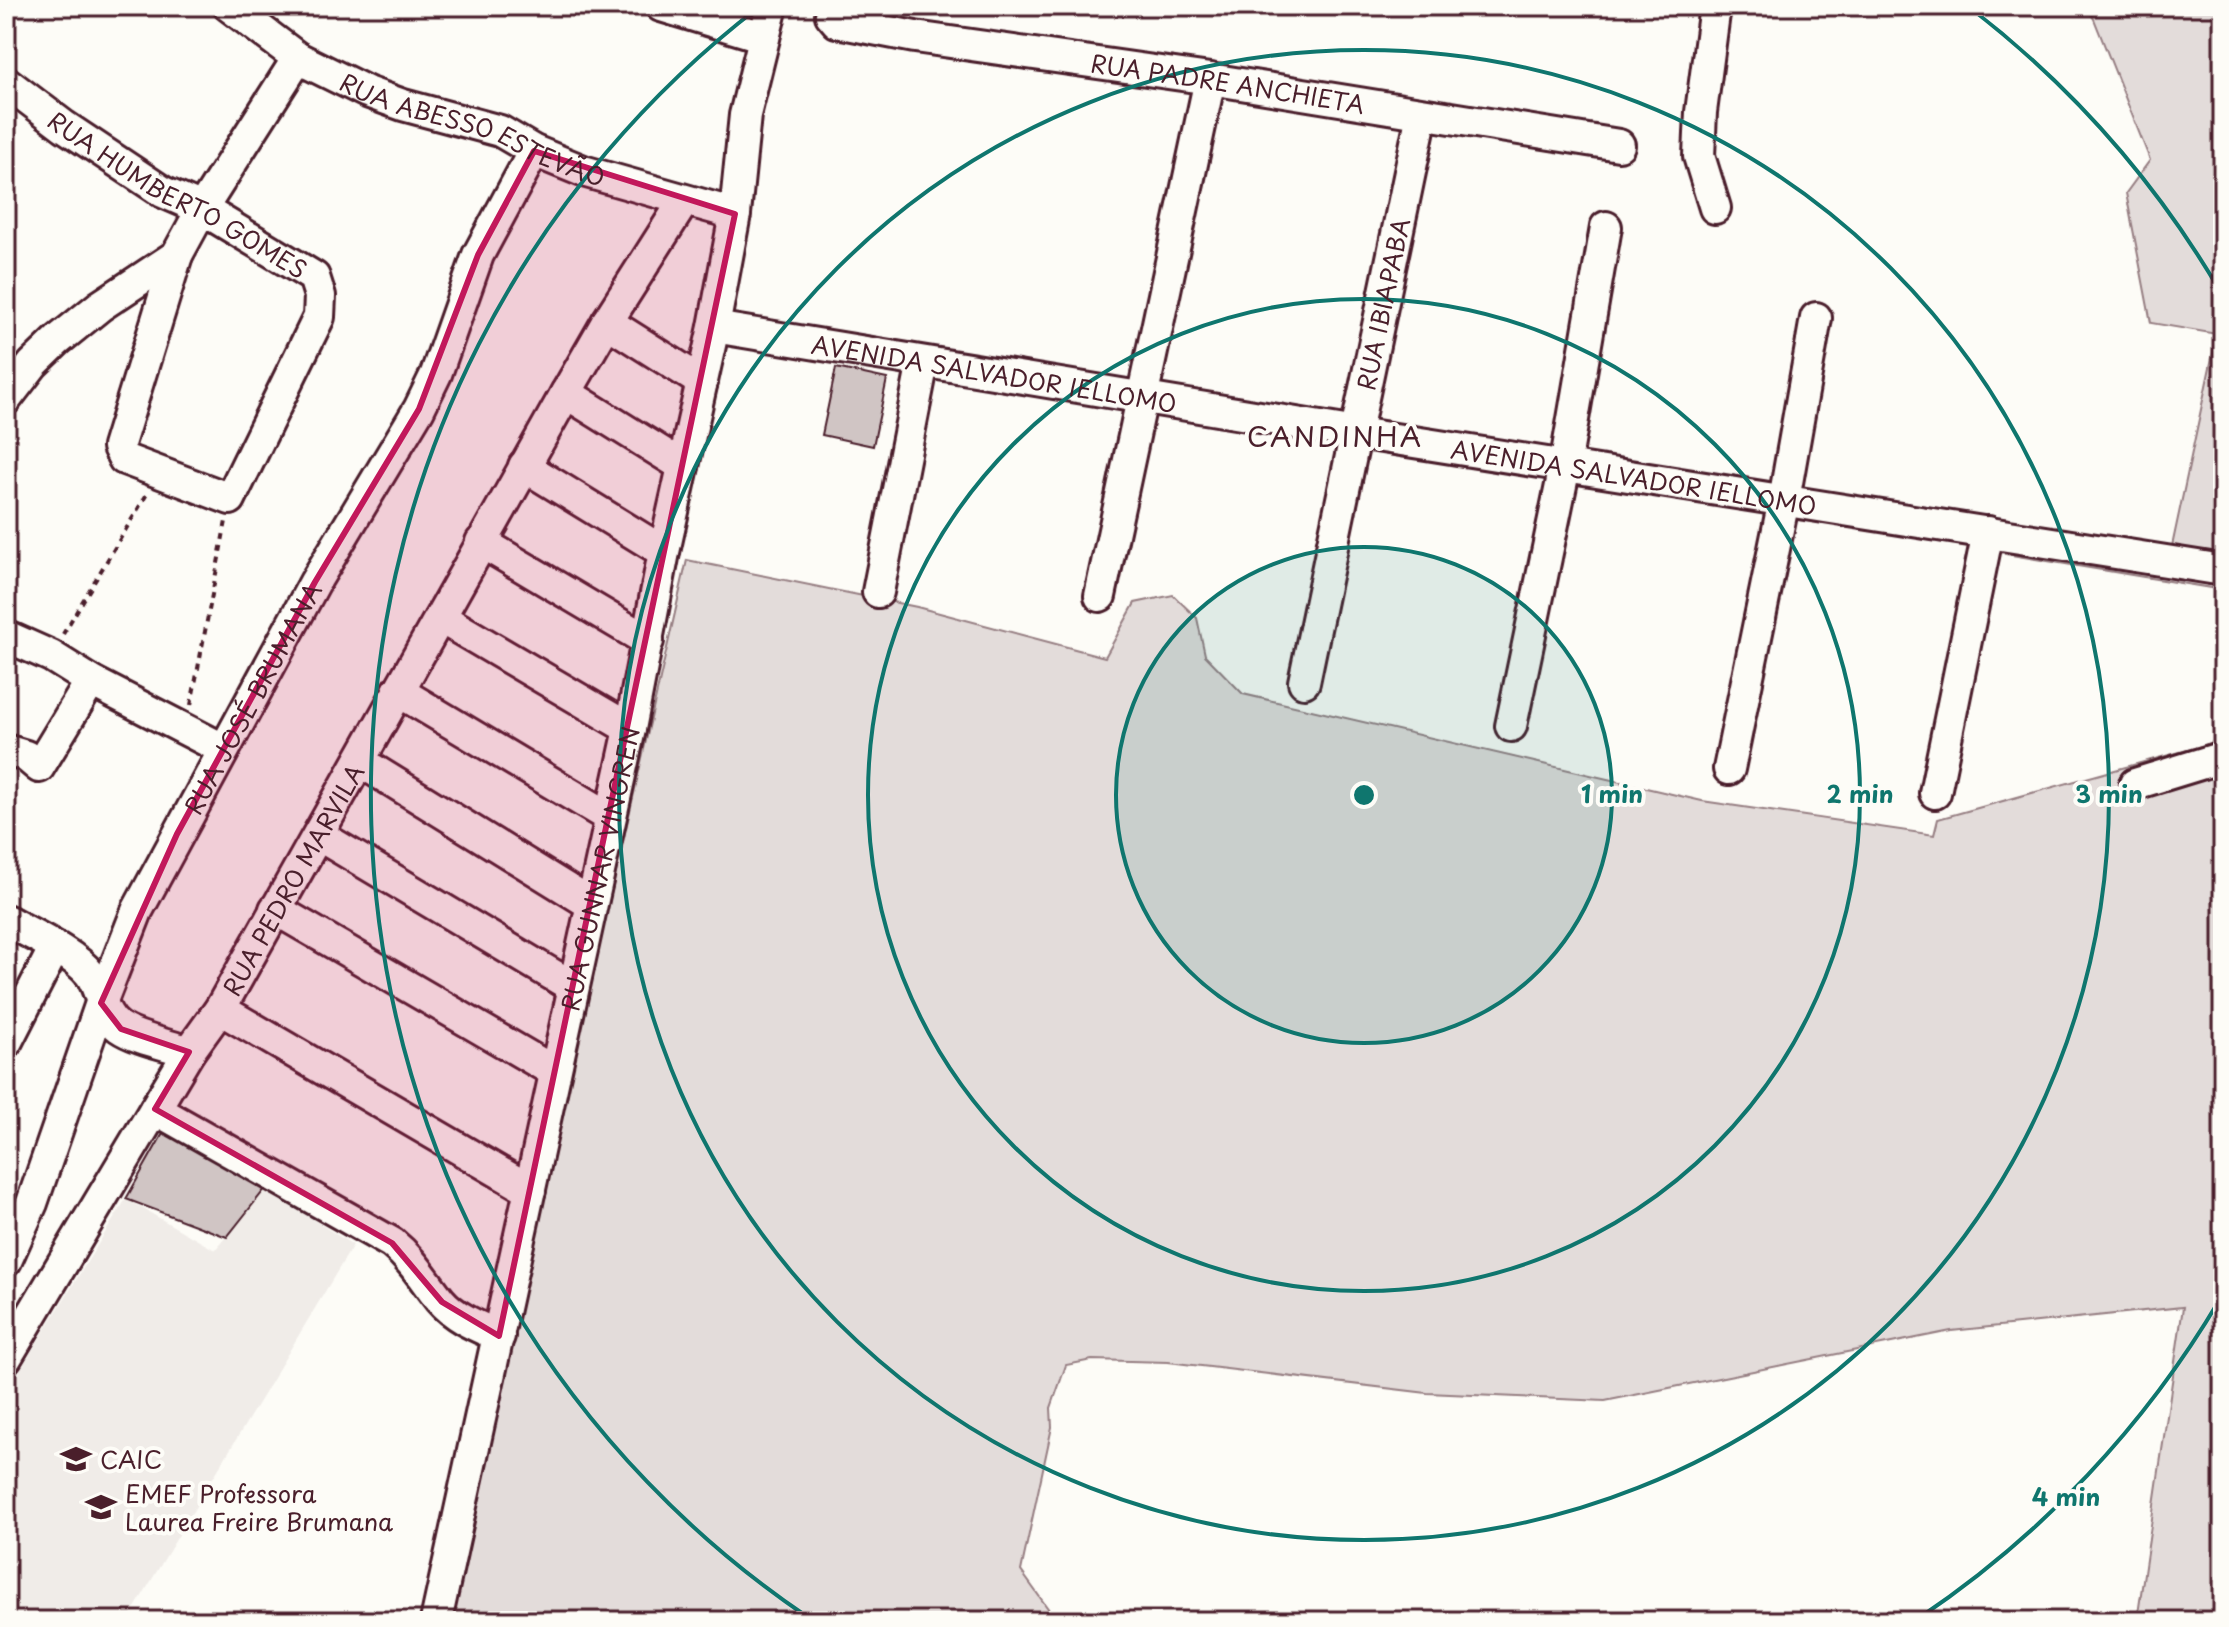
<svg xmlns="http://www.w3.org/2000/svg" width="2229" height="1627" font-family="'Playpen Sans',sans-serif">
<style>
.built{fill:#f0ece8}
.green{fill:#e3dcda;stroke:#967e82;stroke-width:2}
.building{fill:#d0c5c4;stroke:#4a1f2b;stroke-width:2}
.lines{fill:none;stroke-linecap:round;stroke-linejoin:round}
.minor-casing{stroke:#4a1f2b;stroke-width:36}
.path{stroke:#4a1f2b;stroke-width:4;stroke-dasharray:6 6;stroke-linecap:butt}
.minor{stroke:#fdfcf7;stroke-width:30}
.marked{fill:#c2185b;fill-opacity:0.2;stroke:#c2185b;stroke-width:6;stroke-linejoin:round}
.ring{fill:none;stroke:#0f766e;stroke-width:4}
.labels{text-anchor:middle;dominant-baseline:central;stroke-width:8;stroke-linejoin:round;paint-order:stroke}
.street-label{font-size:24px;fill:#4a1f2b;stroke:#fdfcf7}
.poi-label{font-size:24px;fill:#4a1f2b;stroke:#fdfcf7;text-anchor:start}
.quarter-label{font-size:28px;letter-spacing:2px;fill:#4a1f2b;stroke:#fdfcf7}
.centre{fill:#0f766e;stroke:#fdfcf7;stroke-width:4}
.ring-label{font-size:24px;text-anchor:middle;font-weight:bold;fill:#0f766e;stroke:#fdfcf7;stroke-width:8;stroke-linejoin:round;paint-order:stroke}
</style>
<rect width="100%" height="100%" fill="#fdfcf7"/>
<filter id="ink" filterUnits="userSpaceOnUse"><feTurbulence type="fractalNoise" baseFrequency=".0125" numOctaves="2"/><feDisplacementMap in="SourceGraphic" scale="16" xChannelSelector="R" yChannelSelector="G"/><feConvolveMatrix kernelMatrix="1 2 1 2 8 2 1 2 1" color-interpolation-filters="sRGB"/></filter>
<g filter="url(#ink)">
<path class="built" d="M265 1189 353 1245 127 1621H6V1393L126 1199 215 1250Z"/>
<path class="green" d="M2086 6H2223V590L2005 554 2010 527 2171 551 2217 334 2151 323 2126 193 2150 160 2094 19Z
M687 560 917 607 1105 657 1135 603 1173 595 1197 618 1205 655 1243 694 1702 801 1934 835 1938 819 2223 740V1621H2137L2183 1307 1951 1331 1605 1401 1427 1393 1168 1362 1092 1360 1066 1365 1051 1408 1052 1427 1021 1571 1057 1621H445L506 1317 597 956Z"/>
<path class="building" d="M836 368 887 379 873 446 822 435Z
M165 1130 265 1189 227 1237 126 1199Z"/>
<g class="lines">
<defs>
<g id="minor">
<path id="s1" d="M229 6 298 58 367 92 403 105 500 131 534 151 583 171 735 214"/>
<path d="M661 6 764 37"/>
<path id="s2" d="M833 6 831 15 837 22 915 37 1210 79 1619 145"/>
<path id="s3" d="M6 82 64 126 163 192 202 209 314 277 320 296 319 317 230 499 124 459 118 447 177 255"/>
<path d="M1715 208 1699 156 1701 112 1715 6"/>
<path d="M607 322 702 382"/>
<path id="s4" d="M714 327 1357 433 2223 570"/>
<path d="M566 393 683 466"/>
<path d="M6 399 33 364 58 340 100 306 177 255 202 209 298 58"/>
<path d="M524 466 664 552"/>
<path d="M481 542 648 641"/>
<path d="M878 592 923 362"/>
<path d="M1100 596 1210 79"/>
<path d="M441 618 630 729"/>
<path d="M6 636 51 656 91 681 223 749"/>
<path id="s5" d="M1304 682 1422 114"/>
<path d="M398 691 609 817"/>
<path d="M1511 726 1565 466 1606 227"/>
<path d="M6 750 26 756 39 767 91 681"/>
<path d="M361 762 591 904"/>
<path d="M1729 769 1784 500 1816 318"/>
<path d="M2135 784 2223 757"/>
<path d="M1935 793 1988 532"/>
<path d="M320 836 573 987"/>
<path d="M275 909 555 1072"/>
<path d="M6 920C29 933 74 953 90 974 102 990 100 1014 119 1027 136 1039 170 1045 189 1052"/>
<path d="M220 1009 530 1190"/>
<path d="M6 1043 55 947"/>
<path d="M155 1109 392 1243C413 1260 424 1280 440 1300 455 1318 479 1327 499 1336"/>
<path id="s6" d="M6 1261 32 1203 101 1003 137 911 315 582 419 409 436 374 478 255 534 151"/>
<path id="s7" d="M6 1358 189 1052 220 1009 566 393 607 322 684 201"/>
<path id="s8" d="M436 1621 630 729 664 552 714 327 735 214 745 115 772 6"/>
</g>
</defs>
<use href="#minor" class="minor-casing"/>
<path class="path" d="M63 634 147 494
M191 705 226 521"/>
<use href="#minor" class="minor"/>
</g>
</g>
<path class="marked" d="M534 151 735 214 499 1336 442 1302 392 1243 155 1109 189 1052 121 1029 101 1003 177 834 315 582 419 409 478 255Z"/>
<circle cx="1364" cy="795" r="248" fill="#0f766e" fill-opacity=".12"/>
<g class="ring">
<circle cx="1364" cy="795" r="248"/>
<circle cx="1364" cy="795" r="496"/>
<circle cx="1364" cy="795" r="745"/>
<path d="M2220 1299A993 993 0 0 1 1919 1618M809 1618A993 993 0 0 1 759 7M1969 7A993 993 0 0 1 2220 291"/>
</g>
<defs>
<symbol id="school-bare" viewBox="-9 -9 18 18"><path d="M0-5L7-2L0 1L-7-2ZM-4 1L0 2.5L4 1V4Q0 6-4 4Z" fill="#4a1f2b" stroke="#fdfcf7" stroke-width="2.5" paint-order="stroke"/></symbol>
</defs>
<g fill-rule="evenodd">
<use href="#school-bare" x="54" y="1437" width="44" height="44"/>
<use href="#school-bare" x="79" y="1485" width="44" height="44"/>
</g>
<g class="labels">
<g class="street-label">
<text stroke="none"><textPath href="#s2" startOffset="414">RUA PADRE ANCHIETA</textPath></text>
<text stroke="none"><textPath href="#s1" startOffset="276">RUA ABESSO ESTEVÃO</textPath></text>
<text stroke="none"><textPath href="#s3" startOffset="206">RUA HUMBERTO GOMES</textPath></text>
<text stroke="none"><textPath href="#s5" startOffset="386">RUA IBIAPABA</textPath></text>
<text stroke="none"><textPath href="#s4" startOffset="284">AVENIDA SALVADOR IELLOMO</textPath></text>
<text stroke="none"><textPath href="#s4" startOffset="932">AVENIDA SALVADOR IELLOMO</textPath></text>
<text stroke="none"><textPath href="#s6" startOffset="616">RUA JOSÉ BRUMANA</textPath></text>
<text stroke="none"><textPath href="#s8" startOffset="770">RUA GUNNAR VINGREN</textPath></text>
<text stroke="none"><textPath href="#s7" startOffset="558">RUA PEDRO MARVILA</textPath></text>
</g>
<g class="poi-label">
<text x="100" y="1459">CAIC</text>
<text x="125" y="1493">EMEF Professora<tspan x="125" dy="28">Laurea Freire Brumana</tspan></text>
</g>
<g class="quarter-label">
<text x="1335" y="435">CANDINHA</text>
</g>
</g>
<circle cx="1364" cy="795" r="12" class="centre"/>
<g class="ring-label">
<text x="1612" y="803">1 min</text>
<text x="1860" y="803">2 min</text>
<text x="2109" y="803">3 min</text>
<text x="2066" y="1506">4 min</text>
</g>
<rect width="2229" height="1627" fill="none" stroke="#fdfcf7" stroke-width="32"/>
<rect x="16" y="16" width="2197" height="1595" fill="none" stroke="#4a1f2b" stroke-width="3" filter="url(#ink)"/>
</svg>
